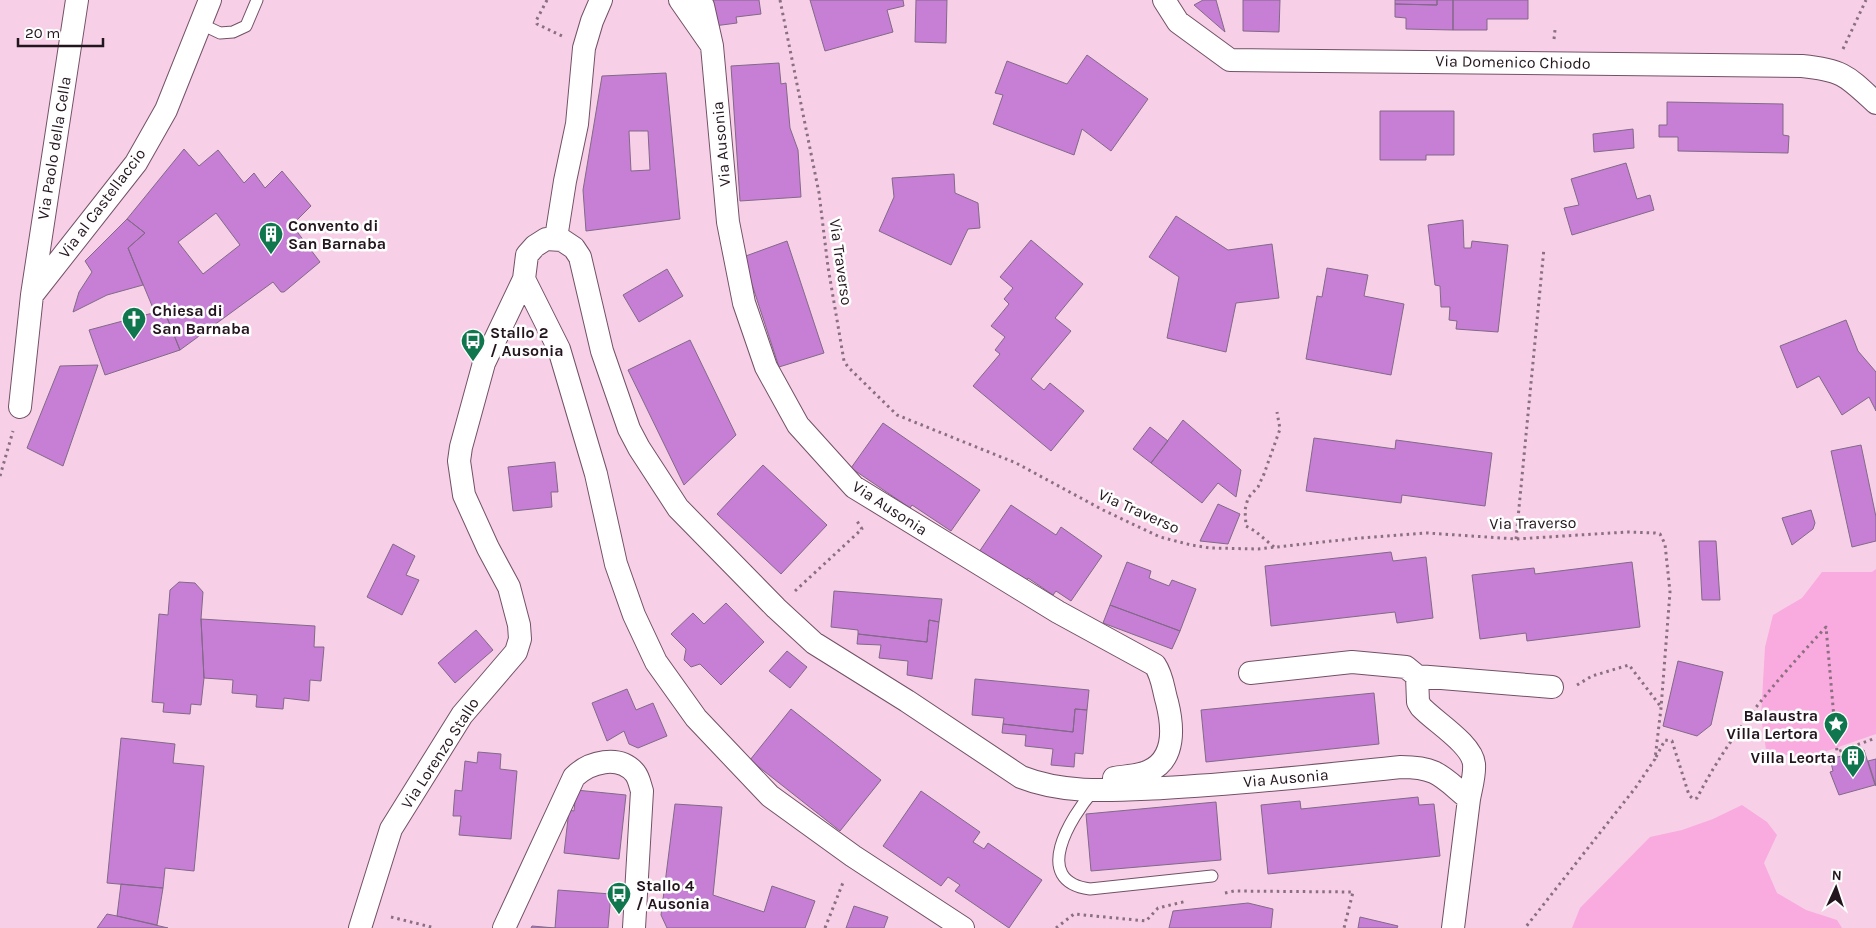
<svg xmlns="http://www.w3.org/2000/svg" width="1876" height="928" font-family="Karla,sans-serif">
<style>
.green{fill:#f9aade}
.building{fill:#c67fd5;stroke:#826987;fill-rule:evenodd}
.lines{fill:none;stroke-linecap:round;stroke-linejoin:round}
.lane-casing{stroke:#725166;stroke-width:13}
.street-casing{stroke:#725166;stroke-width:24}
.path{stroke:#896f7f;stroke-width:3;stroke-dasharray:2.5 4;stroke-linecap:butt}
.lane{stroke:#fff;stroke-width:11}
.street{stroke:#fff;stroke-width:22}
.labels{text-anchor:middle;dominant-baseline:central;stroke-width:5;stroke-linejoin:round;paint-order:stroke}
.street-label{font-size:16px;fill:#23151e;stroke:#fefefe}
.poi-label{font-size:16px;font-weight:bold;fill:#23151e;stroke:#fefefe;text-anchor:start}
</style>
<rect width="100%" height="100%" fill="#f7d0e8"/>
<path class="green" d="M1876 569V734L1804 759 1797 758 1766 749 1761 717 1765 647 1773 615 1802 598 1822 572H1872Z
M1742 805 1767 822 1777 835 1764 863 1777 893 1806 910 1837 920 1842 928H1572L1580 908 1650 837 1682 830 1713 819Z"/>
<path class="building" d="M711 0H759L761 14 736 17 737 23 714 26Z
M810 0H903L904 6 887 10 893 32 825 51Z
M916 0H947L946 43 915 42Z
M1203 0H1216L1225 32 1194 5Z
M1243 0H1280L1279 32 1243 31Z
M1395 0H1437V5L1395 4Z
M1437 0H1453V30L1406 29V18L1395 17V4L1437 5Z
M1453 0H1528V19H1487V30H1453Z
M1087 55 1148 99 1111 151 1082 129 1074 155 993 124 1003 95 995 93 1007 61 1067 84Z
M779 63 781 84 786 83 790 128 798 150 801 197 740 201 731 66Z
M666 73 680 219 586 231 583 190 602 76ZM629 131H648L650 170 631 171Z
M1667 102 1783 104V135L1789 136 1788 153 1678 151V137H1659V125H1667Z
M1380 111H1454V155H1426V160H1380Z
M1633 129 1634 148 1594 152 1593 134Z
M184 149 199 166 218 150 244 183 254 173 265 188 282 171 311 206 292 225 320 262 284 292H281L273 282 180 350 164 310 155 313 128 248 145 233 127 219ZM216 213 240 245 203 274 178 242Z
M1626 163 1637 199 1650 195 1654 210 1572 235 1564 208 1579 205 1571 179Z
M954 174 955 193 978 203 980 228 968 229 951 265 879 231 894 197 892 178Z
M1176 216 1228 250 1272 244 1279 298 1236 303 1226 352 1167 338 1179 277 1149 257Z
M127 219 145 233 128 248 143 285 107 295 73 312 79 292 92 272 85 261Z
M1463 220 1464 248H1471L1472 241 1508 245 1498 332 1456 329 1457 321 1449 320 1450 307H1441L1440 286 1435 285 1428 225Z
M1031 240 1083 284 1055 318 1071 331 1031 379 1044 390 1050 383 1084 411 1051 451 973 386 1000 354 995 350 1005 337 991 326 1009 304 1004 299 1013 288 1000 277Z
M787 241 824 353 779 367 743 257Z
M1327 268 1368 275 1364 296 1404 304 1391 375 1306 359 1317 296 1322 297Z
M667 269 683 296 639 322 623 295Z
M164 310 180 350 105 375 89 330Z
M1846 320 1858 351 1876 372V411L1869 397 1842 415 1819 376 1797 388 1780 346Z
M690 340 736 435 684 485 628 370Z
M98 365 63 466 27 448 60 366Z
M1183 420 1241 470 1236 497 1218 483 1202 503 1151 463Z
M883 423 980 490 951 531 912 505 910 508 851 468Z
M1150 427 1168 441 1151 463 1133 449Z
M1314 438 1395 449 1396 440 1492 453 1485 506 1402 495 1401 503 1306 491Z
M1861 445 1876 517V541L1852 547 1831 451Z
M555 462 558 492H551L552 507 513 511 508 467Z
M763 465 827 525 781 574 717 514Z
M1218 504 1240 514 1228 544 1200 541Z
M1011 505 1056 535 1061 527 1102 556 1071 601 1056 591 1053 595 1028 578 1025 583 979 552Z
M1811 510 1815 523 1813 529 1792 545 1782 518Z
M1699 541H1716L1720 600H1702Z
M393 544 415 556 406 575 419 580 402 615 367 597Z
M1391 552 1393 561 1426 557 1433 618 1397 623 1395 612 1271 626 1265 566Z
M1127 562 1151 571 1149 578 1169 586 1172 580 1196 589 1180 631 1110 605Z
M1632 562 1640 627 1527 641 1526 633 1480 639 1472 575 1534 568 1535 574Z
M179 582 195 583 203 592 201 619 204 678 201 705 191 704 190 714 163 712 164 703 152 702 159 614 168 615 170 590Z
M834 591 942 599 939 622 929 620 927 642 858 634V630L831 627Z
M726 603 764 642 721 685 700 664 691 667 684 660 686 649 671 634 693 613 704 624Z
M1110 605 1180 631 1172 649 1103 623Z
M201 619 315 626 314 647H324L321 681 310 680 309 701 284 698 283 709 256 707 257 695 232 693 233 680 204 678Z
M929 620 939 622 932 679 907 675 908 661 879 658 881 645 857 644 858 634 927 642Z
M476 630 493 650 455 683 438 663Z
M787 651 807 667 790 688 769 671Z
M1678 661 1723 672 1711 725 1697 736 1663 726Z
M975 679 1089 690 1087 710 1075 709 1073 732 1003 724 1004 718 972 715Z
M627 689 636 710 653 703 667 736 638 748 629 744 624 731 607 741 592 703Z
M1374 693 1379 744 1206 762 1201 710Z
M791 709 881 780 840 831 750 760Z
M1075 709 1087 710 1083 754 1075 753 1074 767 1051 765 1053 749 1025 746 1026 735 1002 733 1003 724 1073 732Z
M121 738 175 744 173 763 204 766 194 871 165 868 163 888 107 883Z
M1864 750 1875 785 1839 795 1830 772 1833 771 1830 759Z
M478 752 501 754 500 769 517 771 511 839 459 835 461 816H453L455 790 462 791 465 761 477 763Z
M1876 759V786L1868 761Z
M576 790 626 795 619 859 564 853 569 810 574 811Z
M921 791 980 832 973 842 984 849 988 843 1042 880 1009 928 955 891 960 885 948 877 941 886 883 846Z
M1418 797 1419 805 1434 804 1440 856 1268 874 1261 805 1300 801 1301 809Z
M1216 802 1221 860 1091 871 1086 814Z
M675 804 722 807 713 895 764 912 772 886 815 901 805 928H667L661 915Z
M121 884 163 888 157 925 117 916Z
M558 890 611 894 608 928H531L532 926 555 928Z
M1248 903 1273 909 1271 928H1169L1173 911Z
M854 906 888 917 884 928H846Z
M107 914 117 916 168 928H97Z
M1360 917 1398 926 1397 928H1358Z"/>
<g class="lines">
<defs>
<path id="lane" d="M201 24 220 33 233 32 246 26 257 0
M1093 791C1071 817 1030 881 1090 889L1212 876"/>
<path id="street" d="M680 0 712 46 703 6
M1164 0 1178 22 1230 60 1802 66C1843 70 1847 76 1876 103
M712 46 728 222 744 303 766 367 798 425 854 487 1058 612 1155 665C1163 677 1163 689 1167 702 1173 726 1176 759 1149 771 1139 776 1125 776 1114 778
M556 238 565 181 577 124 584 48 592 21 601 0
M33 294 136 163 166 110 210 0
M20 407 32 295 77 0
M1250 673 1352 662 1406 667 1417 676 1418 702 1421 707C1435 722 1472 744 1474 764 1475 775 1471 788 1469 799
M1417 676 1552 687
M360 928 391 829 462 715 516 652 520 639 519 625 509 587 488 548 464 495 459 461 461 447 484 363 524 279
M504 928 574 777C589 762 619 754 635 773 639 778 640 785 642 791L634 928
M963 928 853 856 770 796 696 718 656 662 634 615 616 564 596 474 559 349 524 279 527 255 535 246 546 239 562 240 574 248 580 257 602 351 629 429 639 448 678 508 776 608 814 643 907 701 1021 777C1066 795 1116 790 1163 788 1243 784 1322 775 1401 767 1438 767 1442 777 1469 799L1453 928"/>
</defs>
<use href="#lane" class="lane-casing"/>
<use href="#street" class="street-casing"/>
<path class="path" d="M547 0 536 21 537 24 562 36
M780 0 819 193 828 267 844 361 848 367 897 415 1016 463 1103 510 1160 537 1191 545 1210 548 1258 549 1360 538 1427 533 1516 539 1627 532 1655 533 1660 534 1665 544 1670 592 1661 708 1655 759 1636 787 1525 928
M1554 39 1555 30
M1843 49 1866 0
M0 476 13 431
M1516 539 1544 248
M1274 547 1255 531 1246 526 1245 510 1248 498 1258 487 1264 474 1280 429 1277 412
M795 591 862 529 857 521
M1577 685 1592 676 1629 665 1661 707
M1656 757 1665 740 1672 741 1689 795 1693 799 1697 798C1731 732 1776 681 1826 627L1837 752 1876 738
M1225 893 1234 891 1353 892 1344 928
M391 917 435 928
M825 928 844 880
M1056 928 1074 914 1146 921 1158 908 1187 901"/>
<use href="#lane" class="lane"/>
<use href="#street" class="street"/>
</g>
<defs>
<symbol id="building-pin" viewBox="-11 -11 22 30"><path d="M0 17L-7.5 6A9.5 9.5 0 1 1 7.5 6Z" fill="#10764e" stroke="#fefefe"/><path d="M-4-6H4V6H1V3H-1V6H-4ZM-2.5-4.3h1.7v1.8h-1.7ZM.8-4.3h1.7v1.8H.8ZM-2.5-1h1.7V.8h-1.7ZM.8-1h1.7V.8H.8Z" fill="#fff"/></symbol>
<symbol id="church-pin" viewBox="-11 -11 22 30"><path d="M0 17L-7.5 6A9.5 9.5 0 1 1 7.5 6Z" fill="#10764e" stroke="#fefefe"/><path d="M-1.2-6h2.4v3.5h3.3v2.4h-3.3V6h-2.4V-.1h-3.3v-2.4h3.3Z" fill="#fff"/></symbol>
<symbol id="bus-pin" viewBox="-11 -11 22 30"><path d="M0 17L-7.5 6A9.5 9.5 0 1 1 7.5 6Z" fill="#10764e" stroke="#fefefe"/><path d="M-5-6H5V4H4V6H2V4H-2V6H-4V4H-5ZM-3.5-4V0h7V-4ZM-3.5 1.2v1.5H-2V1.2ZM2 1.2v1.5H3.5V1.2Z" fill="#fff"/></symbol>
<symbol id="sight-pin" viewBox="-11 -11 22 30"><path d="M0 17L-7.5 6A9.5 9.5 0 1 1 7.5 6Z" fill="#10764e" stroke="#fefefe"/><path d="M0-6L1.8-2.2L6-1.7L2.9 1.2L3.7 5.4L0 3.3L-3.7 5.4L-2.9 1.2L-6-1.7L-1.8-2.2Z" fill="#fff"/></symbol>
</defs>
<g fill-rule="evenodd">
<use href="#building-pin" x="257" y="220" width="28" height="38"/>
<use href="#church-pin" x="120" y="305" width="28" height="38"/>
<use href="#bus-pin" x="459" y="327" width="28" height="38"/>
<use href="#sight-pin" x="1822" y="710" width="28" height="38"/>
<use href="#building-pin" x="1839" y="743" width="28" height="38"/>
<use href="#bus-pin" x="605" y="880" width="28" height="38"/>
</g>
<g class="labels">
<g class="street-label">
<text transform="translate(1513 62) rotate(1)">Via Domenico Chiodo</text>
<text transform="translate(721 144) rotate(-95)">Via Ausonia</text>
<text transform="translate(54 148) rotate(-81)">Via Paolo della Cella</text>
<text transform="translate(102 203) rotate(-53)">Via al Castellaccio</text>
<text transform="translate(841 262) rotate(82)">Via Traverso</text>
<text transform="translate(890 508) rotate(33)">Via Ausonia</text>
<text transform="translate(1139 511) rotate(24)">Via Traverso</text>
<text transform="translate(1533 523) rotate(-1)">Via Traverso</text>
<text transform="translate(440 753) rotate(-57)">Via Lorenzo Stallo</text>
<text transform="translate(1286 778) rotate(-5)">Via Ausonia</text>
</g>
<g class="poi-label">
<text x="288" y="225">Convento di<tspan x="288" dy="18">San Barnaba</tspan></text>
<text x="152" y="310">Chiesa di<tspan x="152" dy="18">San Barnaba</tspan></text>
<text x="490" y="332">Stallo 2<tspan x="490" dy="18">/ Ausonia</tspan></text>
<text x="1818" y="715" text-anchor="end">Balaustra<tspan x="1818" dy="18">Villa Lertora</tspan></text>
<text x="1836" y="757" text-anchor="end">Villa Leorta</text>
<text x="636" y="885">Stallo 4<tspan x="636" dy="18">/ Ausonia</tspan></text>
</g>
</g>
<g transform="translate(1836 888) rotate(3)" stroke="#fefefe" stroke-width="4" paint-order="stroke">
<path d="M0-4L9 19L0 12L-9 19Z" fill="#23151e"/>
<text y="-8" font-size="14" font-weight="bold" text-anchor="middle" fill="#23151e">N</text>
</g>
<path d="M18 38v8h85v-8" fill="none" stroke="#23151e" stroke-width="2.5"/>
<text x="25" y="38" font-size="15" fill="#23151e" stroke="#fefefe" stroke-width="4" paint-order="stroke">20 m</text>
</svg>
